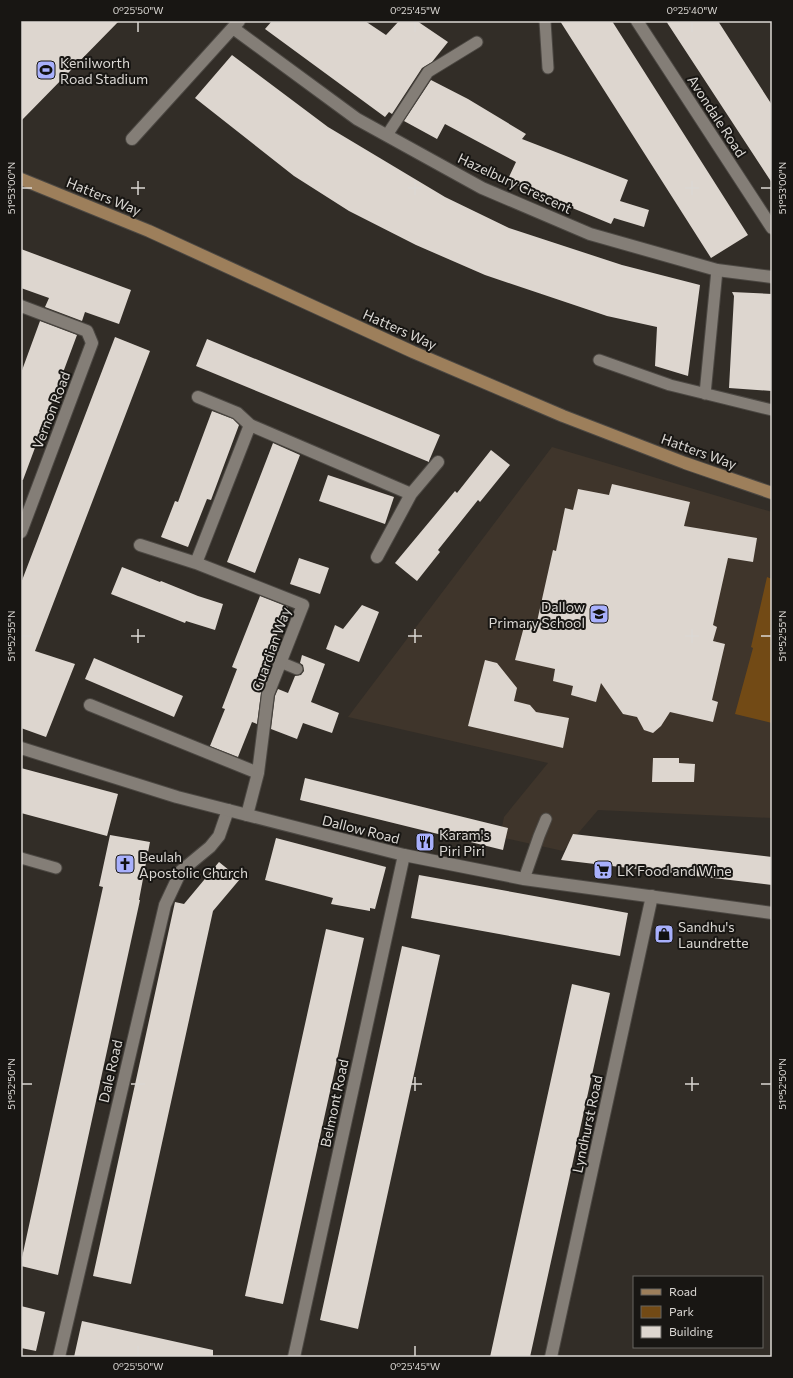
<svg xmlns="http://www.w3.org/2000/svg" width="793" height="1378" font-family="Commissioner,sans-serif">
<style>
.built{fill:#3f352b}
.green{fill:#724a15}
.building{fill:#ddd6cf}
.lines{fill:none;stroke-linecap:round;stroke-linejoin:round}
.service-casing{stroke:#4c4843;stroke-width:13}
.minor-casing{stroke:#4c4843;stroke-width:14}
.tertiary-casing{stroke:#4c4843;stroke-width:14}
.primary-casing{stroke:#4c4843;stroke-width:14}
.service{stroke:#847e77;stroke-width:11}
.minor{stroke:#847e77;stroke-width:12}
.tertiary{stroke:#847e77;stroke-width:12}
.primary{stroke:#9d7f5b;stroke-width:12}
.ticks{fill:none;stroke:#dbd8d4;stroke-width:1.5}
.labels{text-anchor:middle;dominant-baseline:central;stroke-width:4;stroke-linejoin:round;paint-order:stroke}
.poi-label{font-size:14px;fill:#dbd8d4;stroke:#181613;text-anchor:start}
.street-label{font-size:14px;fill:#dbd8d4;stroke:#181613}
.neatline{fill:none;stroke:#dbd8d4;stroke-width:1.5}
.ticks-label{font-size:10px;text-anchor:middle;fill:#dbd8d4}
</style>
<rect width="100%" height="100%" fill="#322d27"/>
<path class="built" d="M552 447 772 512V818L598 810 563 851 500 837 504 817 548 763 348 717Z"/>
<path class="green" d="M767 577 772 579V723L735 714 753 648 751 647Z"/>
<path class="building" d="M21 21H119L21 121Z
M272 21H365L386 35 399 21H417L448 42 432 62 422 68 392 114 389 112 385 117 265 29Z
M560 21H612L748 235 711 258Z
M666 21H718L772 105V183Z
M232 55 328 127 445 197 509 228 622 265 700 285 688 376 655 366 657 327 607 316 485 275 416 245 349 211 294 176 195 98Z
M431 80 468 99 526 134 522 139 628 180 620 201 649 210 644 227 614 218 611 224 507 181 516 162 445 124 437 139 404 121Z
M21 249 131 290 119 324 85 312 82 321 45 307 49 298 21 288Z
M732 292 772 294V391L729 388 734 296Z
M40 321 77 335 23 480H21V373Z
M115 337 150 351 35 651 75 664 46 737 21 728V583Z
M207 339 440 435 429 461V462L196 366Z
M212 411 233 419 239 425 211 500 207 499 188 547 161 537 175 501 178 502Z
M273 443 300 455 255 573 227 562Z
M491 450 510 465 480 502 478 500 438 550 440 552 417 581 395 563 455 491 457 493Z
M328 475 394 497 385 524 319 501Z
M612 484 690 502 684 526 757 538 753 562 728 558 713 625 717 627 713 641 725 644 712 700 718 702 713 722 670 712 661 726 653 733 644 730 637 717 623 714 601 683 596 702 571 695 573 686 553 681 555 669 515 660 525 623 536 626 553 550 556 551 565 508 573 510 578 489 609 495Z
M299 558 329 568 320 594 290 584Z
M122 567 160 582 161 581 198 596 223 604 215 630 186 621 185 623 111 594Z
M260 596 288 607 259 681 264 683 261 693 257 724 252 722 238 757 210 746 225 709 222 708 237 669 232 667Z
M362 605 379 612 359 662 326 649 335 625 343 629Z
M302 655 325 664 311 702 339 713 332 733 303 723 297 739 271 729 275 696 278 689 288 693 295 676 301 675 304 671 303 665 300 663Z
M94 658 183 696 174 717 85 679Z
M485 660 497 663 517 688 514 701 530 705 536 712 569 718 563 748 468 726Z
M653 758H679V763L695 764 694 782H652Z
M21 768 118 794 107 836 21 813Z
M305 778 508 828 503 850 300 800Z
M573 834 772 857V885L561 860Z
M110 835 150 842 139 900H140L58 1275 21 1266V1262L103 887 99 886Z
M276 838 386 867 375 909 370 908V911L331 904 333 898 265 880Z
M219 862 240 879 213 911 131 1284 93 1276 175 902 184 904Z
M419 875 628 913 620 956 411 918Z
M326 929 364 938 283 1304 245 1296Z
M402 946 440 955 358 1329 320 1320Z
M572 984 610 993 530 1357H490Z
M21 1306 45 1312 36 1351 21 1348Z
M82 1321 213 1350V1357H74Z"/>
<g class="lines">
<defs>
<path id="service" d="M545 21 548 68
M387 135 428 72 477 42
M599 360 670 385 772 410
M705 394 717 270
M280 662 297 669
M21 858 56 868
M524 879 539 836 546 819"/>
<path id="minor" d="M637 21 772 228
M233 28 357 119 482 188 590 234 717 270 772 277
M132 139 239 21
M21 306 87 331 92 343 21 532
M198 397 237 413 250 425
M140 545 196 563 303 605 268 694 258 773 247 815
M377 557 411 494 438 462
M196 563 250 425 411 494
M90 705 258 773
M59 1357 165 905 181 871 210 847 219 836 228 810
M294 1357 404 855
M551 1357 652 896"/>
<path id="tertiary" d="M21 748 177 797 404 855 524 879 772 913"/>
<path id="primary" d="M21 179 149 231 413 352 563 416 685 463 772 493"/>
</defs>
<use href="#service" class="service-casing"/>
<use href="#minor" class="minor-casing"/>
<use href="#tertiary" class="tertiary-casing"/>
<use href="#primary" class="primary-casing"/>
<use href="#service" class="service"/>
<use href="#minor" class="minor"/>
<use href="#tertiary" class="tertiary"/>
<use href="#primary" class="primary"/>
</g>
<path class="ticks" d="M138 22V32M415 22V32M692 22V32M138 181V195M415 181V195M692 181V195M22 188H32M131 188H145M408 188H422M685 188H699M761 188H771M138 629V643M415 629V643M692 629V643M22 636H32M131 636H145M408 636H422M685 636H699M761 636H771M138 1077V1091M415 1077V1091M692 1077V1091M22 1084H32M131 1084H145M408 1084H422M685 1084H699M761 1084H771M138 1346V1356M415 1346V1356"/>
<defs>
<symbol id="stadium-square" viewBox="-11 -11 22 22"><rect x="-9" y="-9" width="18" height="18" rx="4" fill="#a8b0fc" stroke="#181613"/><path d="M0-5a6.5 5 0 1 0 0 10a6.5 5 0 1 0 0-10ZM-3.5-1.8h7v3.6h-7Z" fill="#111"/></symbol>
<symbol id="school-square" viewBox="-11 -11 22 22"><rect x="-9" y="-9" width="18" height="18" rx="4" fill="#a8b0fc" stroke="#181613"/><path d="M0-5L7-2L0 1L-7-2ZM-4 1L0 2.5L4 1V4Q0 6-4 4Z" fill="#111"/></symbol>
<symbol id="restaurant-square" viewBox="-11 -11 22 22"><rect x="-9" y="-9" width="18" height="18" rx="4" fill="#a8b0fc" stroke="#181613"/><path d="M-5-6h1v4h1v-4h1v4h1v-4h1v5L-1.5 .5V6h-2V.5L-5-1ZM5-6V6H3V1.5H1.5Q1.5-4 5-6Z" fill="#111"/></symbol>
<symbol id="church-square" viewBox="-11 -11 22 22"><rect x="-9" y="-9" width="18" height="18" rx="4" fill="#a8b0fc" stroke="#181613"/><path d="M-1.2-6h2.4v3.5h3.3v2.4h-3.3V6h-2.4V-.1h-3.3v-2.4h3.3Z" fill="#111"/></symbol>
<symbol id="supermarket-square" viewBox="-11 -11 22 22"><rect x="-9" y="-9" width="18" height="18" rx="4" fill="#a8b0fc" stroke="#181613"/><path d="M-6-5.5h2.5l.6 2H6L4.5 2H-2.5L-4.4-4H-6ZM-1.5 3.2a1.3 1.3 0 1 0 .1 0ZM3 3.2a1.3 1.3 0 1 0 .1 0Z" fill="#111"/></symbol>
<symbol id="shop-square" viewBox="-11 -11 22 22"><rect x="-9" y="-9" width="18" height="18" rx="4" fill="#a8b0fc" stroke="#181613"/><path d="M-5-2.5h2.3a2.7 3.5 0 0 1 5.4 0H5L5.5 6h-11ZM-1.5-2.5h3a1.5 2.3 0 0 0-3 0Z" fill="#111"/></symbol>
</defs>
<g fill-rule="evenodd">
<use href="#stadium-square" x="35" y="59" width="22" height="22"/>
<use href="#school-square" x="588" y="603" width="22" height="22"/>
<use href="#restaurant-square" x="414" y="831" width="22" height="22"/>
<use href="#church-square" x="114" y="853" width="22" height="22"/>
<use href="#supermarket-square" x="592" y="859" width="22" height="22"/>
<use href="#shop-square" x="653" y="923" width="22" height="22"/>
</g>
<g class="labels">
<g class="poi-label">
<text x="60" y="62">Kenilworth<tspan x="60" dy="16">Road Stadium</tspan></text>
<text x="585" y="606" text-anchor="end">Dallow<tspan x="585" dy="16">Primary School</tspan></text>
<text x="439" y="834">Karam's<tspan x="439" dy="16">Piri Piri</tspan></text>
<text x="139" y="856">Beulah<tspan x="139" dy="16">Apostolic Church</tspan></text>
<text x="617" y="870">LK Food and Wine</text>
<text x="678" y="926">Sandhu's<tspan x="678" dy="16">Laundrette</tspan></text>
</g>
<g class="street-label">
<text transform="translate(717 116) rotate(57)">Avondale Road</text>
<text transform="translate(515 183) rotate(25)">Hazelbury Crescent</text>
<text transform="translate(104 196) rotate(22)">Hatters Way</text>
<text transform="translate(400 329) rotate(24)">Hatters Way</text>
<text transform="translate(51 410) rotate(-69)">Vernon Road</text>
<text transform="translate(699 451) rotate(20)">Hatters Way</text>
<text transform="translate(271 649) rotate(-70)">Guardian Way</text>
<text transform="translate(361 829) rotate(14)">Dallow Road</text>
<text transform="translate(110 1071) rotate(-77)">Dale Road</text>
<text transform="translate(334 1103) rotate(-78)">Belmont Road</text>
<text transform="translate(587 1124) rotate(-78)">Lyndhurst Road</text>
</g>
</g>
<rect width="793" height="1378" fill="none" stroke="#181613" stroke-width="44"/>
<rect x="633" y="1276" width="130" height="72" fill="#181613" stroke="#666460"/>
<rect x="641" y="1289" width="20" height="6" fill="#9d7f5b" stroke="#666460"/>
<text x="669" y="1296" font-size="12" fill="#dbd8d4">Road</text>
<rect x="641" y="1306" width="20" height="12" fill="#724a15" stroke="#666460"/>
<text x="669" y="1316" font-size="12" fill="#dbd8d4">Park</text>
<rect x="641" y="1326" width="20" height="12" fill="#ddd6cf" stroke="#666460"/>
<text x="669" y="1336" font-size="12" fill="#dbd8d4">Building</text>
<rect x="22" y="22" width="749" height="1334" class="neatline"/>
<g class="ticks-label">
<text x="138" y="14">0°25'50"W</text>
<text x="415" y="14">0°25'45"W</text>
<text x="692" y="14">0°25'40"W</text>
<text transform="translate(11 188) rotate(-90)" y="4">51°53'00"N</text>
<text transform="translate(782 188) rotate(-90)" y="4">51°53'00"N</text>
<text transform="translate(11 636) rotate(-90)" y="4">51°52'55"N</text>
<text transform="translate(782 636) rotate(-90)" y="4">51°52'55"N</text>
<text transform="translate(11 1084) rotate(-90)" y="4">51°52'50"N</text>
<text transform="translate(782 1084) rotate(-90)" y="4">51°52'50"N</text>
<text x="138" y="1370">0°25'50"W</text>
<text x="415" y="1370">0°25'45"W</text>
</g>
</svg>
